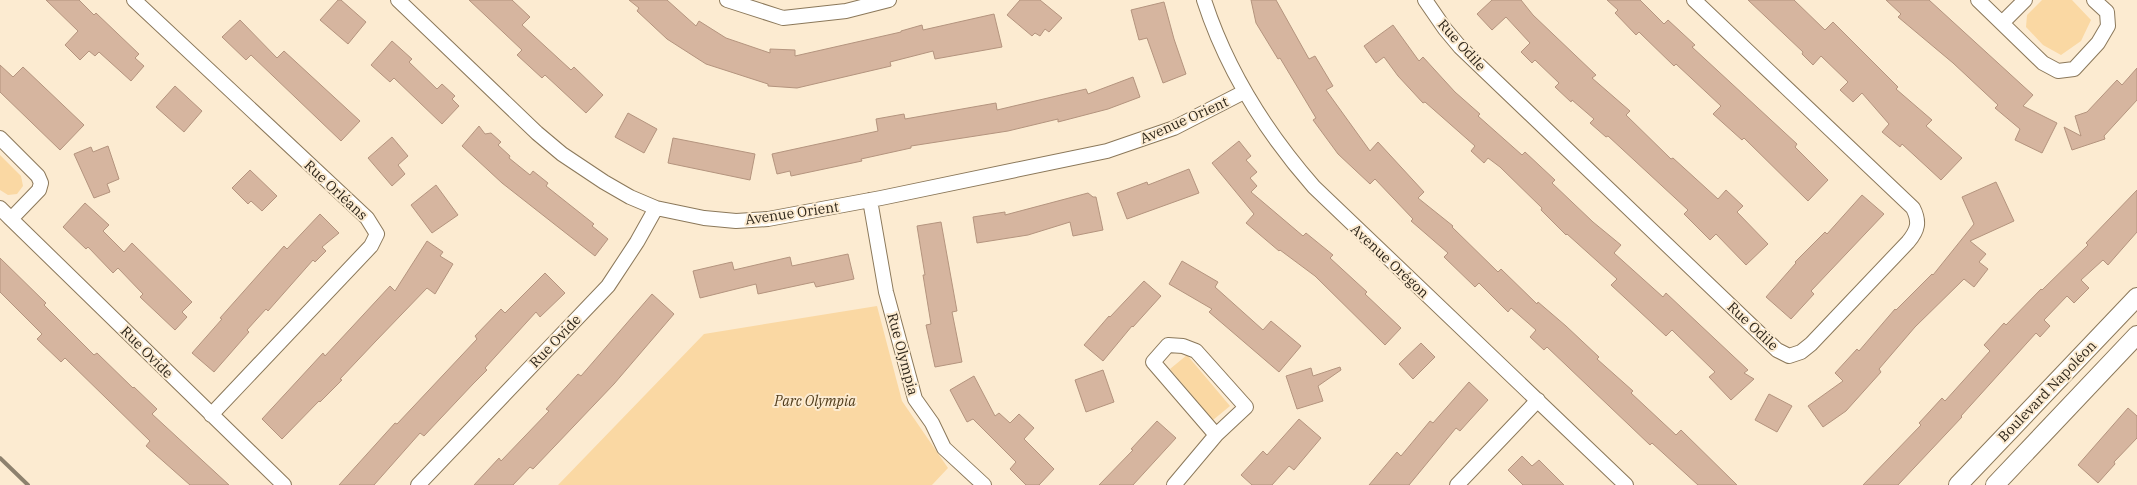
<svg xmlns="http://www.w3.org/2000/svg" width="2137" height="485" font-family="'IBM Plex Serif',serif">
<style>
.green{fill:#fad8a3}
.building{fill:#d6b59f;stroke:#b4947e}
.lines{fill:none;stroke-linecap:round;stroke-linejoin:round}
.minor-casing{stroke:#8b785a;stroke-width:16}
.tertiary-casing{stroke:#8b785a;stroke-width:20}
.minor{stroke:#fff;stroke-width:14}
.tertiary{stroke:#fff;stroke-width:18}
.rail{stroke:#8d816e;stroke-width:4}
.labels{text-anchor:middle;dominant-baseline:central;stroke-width:4;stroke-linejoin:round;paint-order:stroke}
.street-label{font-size:14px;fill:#2e261a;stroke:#fcebd1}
.park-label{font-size:14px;font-style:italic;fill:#4f3b1a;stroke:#fcebd1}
</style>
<rect width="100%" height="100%" fill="#fcebd1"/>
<path class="green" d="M2042 0H2072L2091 20 2081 41 2061 55 2043 45 2026 27 2027 15Z
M0 155 21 176 23 186 17 194 8 195 0 190Z
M877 306 902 401 948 468 932 485H558L704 334Z
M1187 355 1230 406 1213 420 1170 369Z"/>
<path class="building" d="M46 0H79L94 15 96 13 139 54 135 58 144 66 131 81 99 52 95 56 89 51 80 60 65 45 78 31Z
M338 0H341L366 22 348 44 320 20Z
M469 0H512L530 17 522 25 571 70 574 67 603 95 586 113 545 75 542 78 517 55 522 50Z
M629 0H667L696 26 699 21 726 38 770 53V49L795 50V56L901 32V31L922 25 923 30 994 14 1002 47 935 59 933 51 890 62 891 66 797 88 768 86V84L706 64 667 39 637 11 639 8Z
M1020 0H1040L1062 18 1049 32 1045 29 1040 36 1035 33 1032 36 1007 15Z
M1251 0H1276L1309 59 1315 56 1333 86 1326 90 1370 151 1378 142 1424 192 1418 198 1453 226 1452 227 1498 272 1501 269 1537 304 1538 302 1566 326 1599 357 1597 359 1633 391 1631 393 1676 435 1681 430 1737 485H1698L1652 443 1650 445 1547 347 1544 350 1530 337 1536 330 1511 308 1508 312 1479 283 1475 287 1444 257 1448 253 1411 221 1413 219 1375 179 1370 184 1338 154 1313 120 1316 118 1280 58 1278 59 1256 23Z
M1492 0H1521L1533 15 1596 75 1592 78 1630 111 1626 115 1671 159 1673 158 1718 199 1726 190 1743 206 1737 212 1768 244 1746 265 1716 234 1710 240 1684 214 1688 210 1608 136 1606 137 1590 123 1594 119 1572 100 1571 102 1555 87 1559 83 1535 60 1532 63 1521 52 1530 43 1506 17 1492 30 1477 14Z
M1607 0H1640L1664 24 1668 20 1695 45 1692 47 1797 144 1795 147 1828 180 1808 201 1744 138 1742 140 1713 114 1721 106 1676 64 1674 66 1639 32 1636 35 1615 13 1618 10Z
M1748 0H1794L1825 30 1833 22 1898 87 1896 89 1932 120 1926 126 1962 158 1941 180 1902 144 1900 147 1882 132 1889 124 1862 93 1853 102 1840 90 1848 82 1821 56 1813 65 1802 54 1803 52Z
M1886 0H1929L2033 95 2023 106 2057 123 2042 153 2015 140 2020 129 1995 108 1998 105 1953 63 1898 17 1901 14Z
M1164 2 1174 39 1186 74 1163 83 1147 38 1139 40 1131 10Z
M240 20 277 58 284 51 360 121 341 141 251 55 246 60 222 37Z
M1393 25 1419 61 1423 57 1455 92 1480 114 1478 116 1522 155 1525 152 1555 180 1552 183 1593 222 1621 245 1614 253 1663 297 1666 293 1748 370 1744 373 1754 379 1731 400 1709 377 1715 372 1672 330 1666 336 1611 285 1617 279 1567 234 1566 235 1541 210 1542 208 1500 167 1488 158 1484 163 1471 151 1475 146 1425 102 1423 103 1398 76 1384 57 1376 63 1364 46Z
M392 41 412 59 409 62 437 89 442 84 455 96 452 99 459 106 442 124 394 78 390 82 371 65Z
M0 65 13 77 23 67 84 125 60 150 0 92Z
M2137 68V100L2104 136 2105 139 2072 150 2064 127 2081 136 2075 116 2087 112 2117 80 2122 85Z
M1133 77 1140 97 1108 109 1058 122V119L1008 131 911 146V148L861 159 862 161 791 176 790 171 777 174 772 154 878 131 876 119 904 114 905 119 996 103 997 110 1086 89 1088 94Z
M175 86 202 111 184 132 156 107Z
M628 113 657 129 644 153 615 137Z
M479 126 485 134 491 133 501 142 498 145 510 156 509 158 530 175 533 171 548 183 546 186 594 224 592 226 608 239 595 256 502 183 462 146Z
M392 137 408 156 398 165 405 174 392 186 368 158Z
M673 138 755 154 750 180 668 163Z
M1239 141 1251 156 1246 160 1257 172 1250 178 1257 186 1251 192 1303 236 1306 233 1333 255 1330 258 1367 292 1365 294 1401 328 1385 345 1315 276 1280 250 1279 251 1246 223 1254 214 1212 163Z
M108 146 119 179 107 184 110 192 94 198 74 154 91 147 93 152Z
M1189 169 1199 193 1127 219 1117 193 1147 182 1148 185Z
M250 170 277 196 262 211 251 201 248 204 232 188Z
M1996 182 2014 221 1970 241 1986 254 1979 262 1988 269 1974 287 1964 279 1915 327 1879 369 1881 372 1846 411 1823 427 1808 406 1843 381 1835 373 1857 349 1859 351 1895 309 1896 310 1932 274 1933 275 1974 224 1962 197Z
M436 185 458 215 432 233 411 205Z
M2137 190V232L2108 265 2103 260 2081 280 2089 288 2074 303 2067 296 2044 320 2050 326 2040 337 2036 333 1961 416 1962 417 1898 485H1863L1921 425 1919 423 1942 398 1945 401 1990 351 1984 345 2004 323 2006 325 2041 289 2042 290 2088 245 2086 243Z
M1088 193 1093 197H1096L1103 230 1073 236 1070 222 1028 235 977 243 973 217 1005 212V215Z
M1862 195 1884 214 1811 291 1814 294 1791 319 1766 297 1796 263 1795 262 1825 232 1827 234Z
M85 203 109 225 103 231 124 252 132 243 192 302 182 312 187 317 175 330 140 297 143 294 118 268 113 273 88 247 86 249 63 227Z
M320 214 339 233 322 247 326 251 315 262 313 260 268 311 266 309 256 320 247 330 249 332 214 372 192 353 222 319 220 318 284 246 287 249Z
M941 222 957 311 952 312 962 362 935 367 926 325 931 324 923 275H925L917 226Z
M427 241 443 252 440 256 453 264 435 294 427 288 375 342 340 379 342 380 320 402 319 401 282 439 262 419 323 353 325 356 390 286 395 291Z
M848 254 854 279 816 287 814 282 758 294 756 284 700 298 693 271 732 262 734 270 790 257 792 266Z
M0 258 46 303 44 305 94 355 97 353 133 388 134 387 157 409 152 414 229 485H190L146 446 150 441 65 358 61 362 37 339 42 334 0 292Z
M1182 261 1218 282 1215 287 1263 330 1271 321 1301 346 1279 372 1209 312 1212 309 1169 284Z
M545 273 565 293 540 317 536 312 485 368 487 370 473 384 424 436 420 433 374 485H339L395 423 397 424 477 339 475 336 501 309 505 313Z
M1144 281 1161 296 1133 327 1132 326 1103 361 1084 345 1109 316 1110 317Z
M652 294 674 314 614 384 533 469 530 467 513 485H474L499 458 501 461 549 411 546 409 578 374 581 376Z
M1421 343 1435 357 1413 379 1399 364Z
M1340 367 1341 370 1318 386 1323 401 1297 409 1286 376 1311 368 1313 376Z
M1103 370 1114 402 1086 412 1075 380Z
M974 376 995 416 999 413 1010 423 1019 414 1034 428 1024 439 1054 469 1039 485H1026L1010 469 1016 462 973 419 967 422 950 390Z
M1469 382 1488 400 1460 431 1456 428 1409 485H1369L1397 452 1401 456 1430 421 1433 423Z
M1769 394 1792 406 1777 432 1755 420Z
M2128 408 2137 416V438L2114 462 2115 464 2098 483 2078 465Z
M1299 419 1321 438 1294 470 1289 466 1272 485H1252L1241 475 1263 451 1267 455Z
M1157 421 1176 438 1133 485H1099L1133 450 1131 449Z
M1522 456 1532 466 1539 460 1564 485H1523L1508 470Z"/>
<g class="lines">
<defs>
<path id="minor" d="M134 0 367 218 377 234 371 246 211 415
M398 0 537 133 562 154 604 182 630 197 656 208 704 218 736 221 768 219 881 198 1107 151 1174 128 1244 92
M727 0 783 18 846 11 889 0
M1204 0C1227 71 1265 131 1314 187L1626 485
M1425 0 1445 29 1460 47 1777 350 1789 356 1801 352 1811 344 1908 242C1918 230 1920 222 1913 208L1694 0
M1978 0 2043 63 2058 71 2074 69 2098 43 2108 26 2107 12 2094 0
M2002 23 2025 0
M0 138 38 176 41 183 39 190 11 219 0 208
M870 200 886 292 915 399 932 423 944 448 984 485
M11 219 284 485
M418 485 608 286 637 242 656 208
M1174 485 1216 435 1246 407 1196 351 1183 346 1168 345 1153 362 1216 435
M1457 485 1538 400"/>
<path id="tertiary" d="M1958 485 2137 297
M1995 485 2137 335"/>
</defs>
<use href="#minor" class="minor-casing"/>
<use href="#tertiary" class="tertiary-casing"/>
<use href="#minor" class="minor"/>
<use href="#tertiary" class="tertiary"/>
<path class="rail" d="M0 458 28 485"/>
</g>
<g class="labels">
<g class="street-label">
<text transform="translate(1462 45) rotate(48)">Rue Odile</text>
<text transform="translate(1184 120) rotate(-24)">Avenue Orient</text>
<text transform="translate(336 190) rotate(43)">Rue Orléans</text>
<text transform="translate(792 213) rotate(-8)">Avenue Orient</text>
<text transform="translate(1390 261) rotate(43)">Avenue Orégon</text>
<text transform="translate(1753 326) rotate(43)">Rue Odile</text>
<text transform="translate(555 341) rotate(-46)">Rue Ovide</text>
<text transform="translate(147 352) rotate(45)">Rue Ovide</text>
<text transform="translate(903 354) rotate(75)">Rue Olympia</text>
<text transform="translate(2047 391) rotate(-46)">Boulevard Napoléon</text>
</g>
<g class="park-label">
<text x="815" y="401">Parc Olympia</text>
</g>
</g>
</svg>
